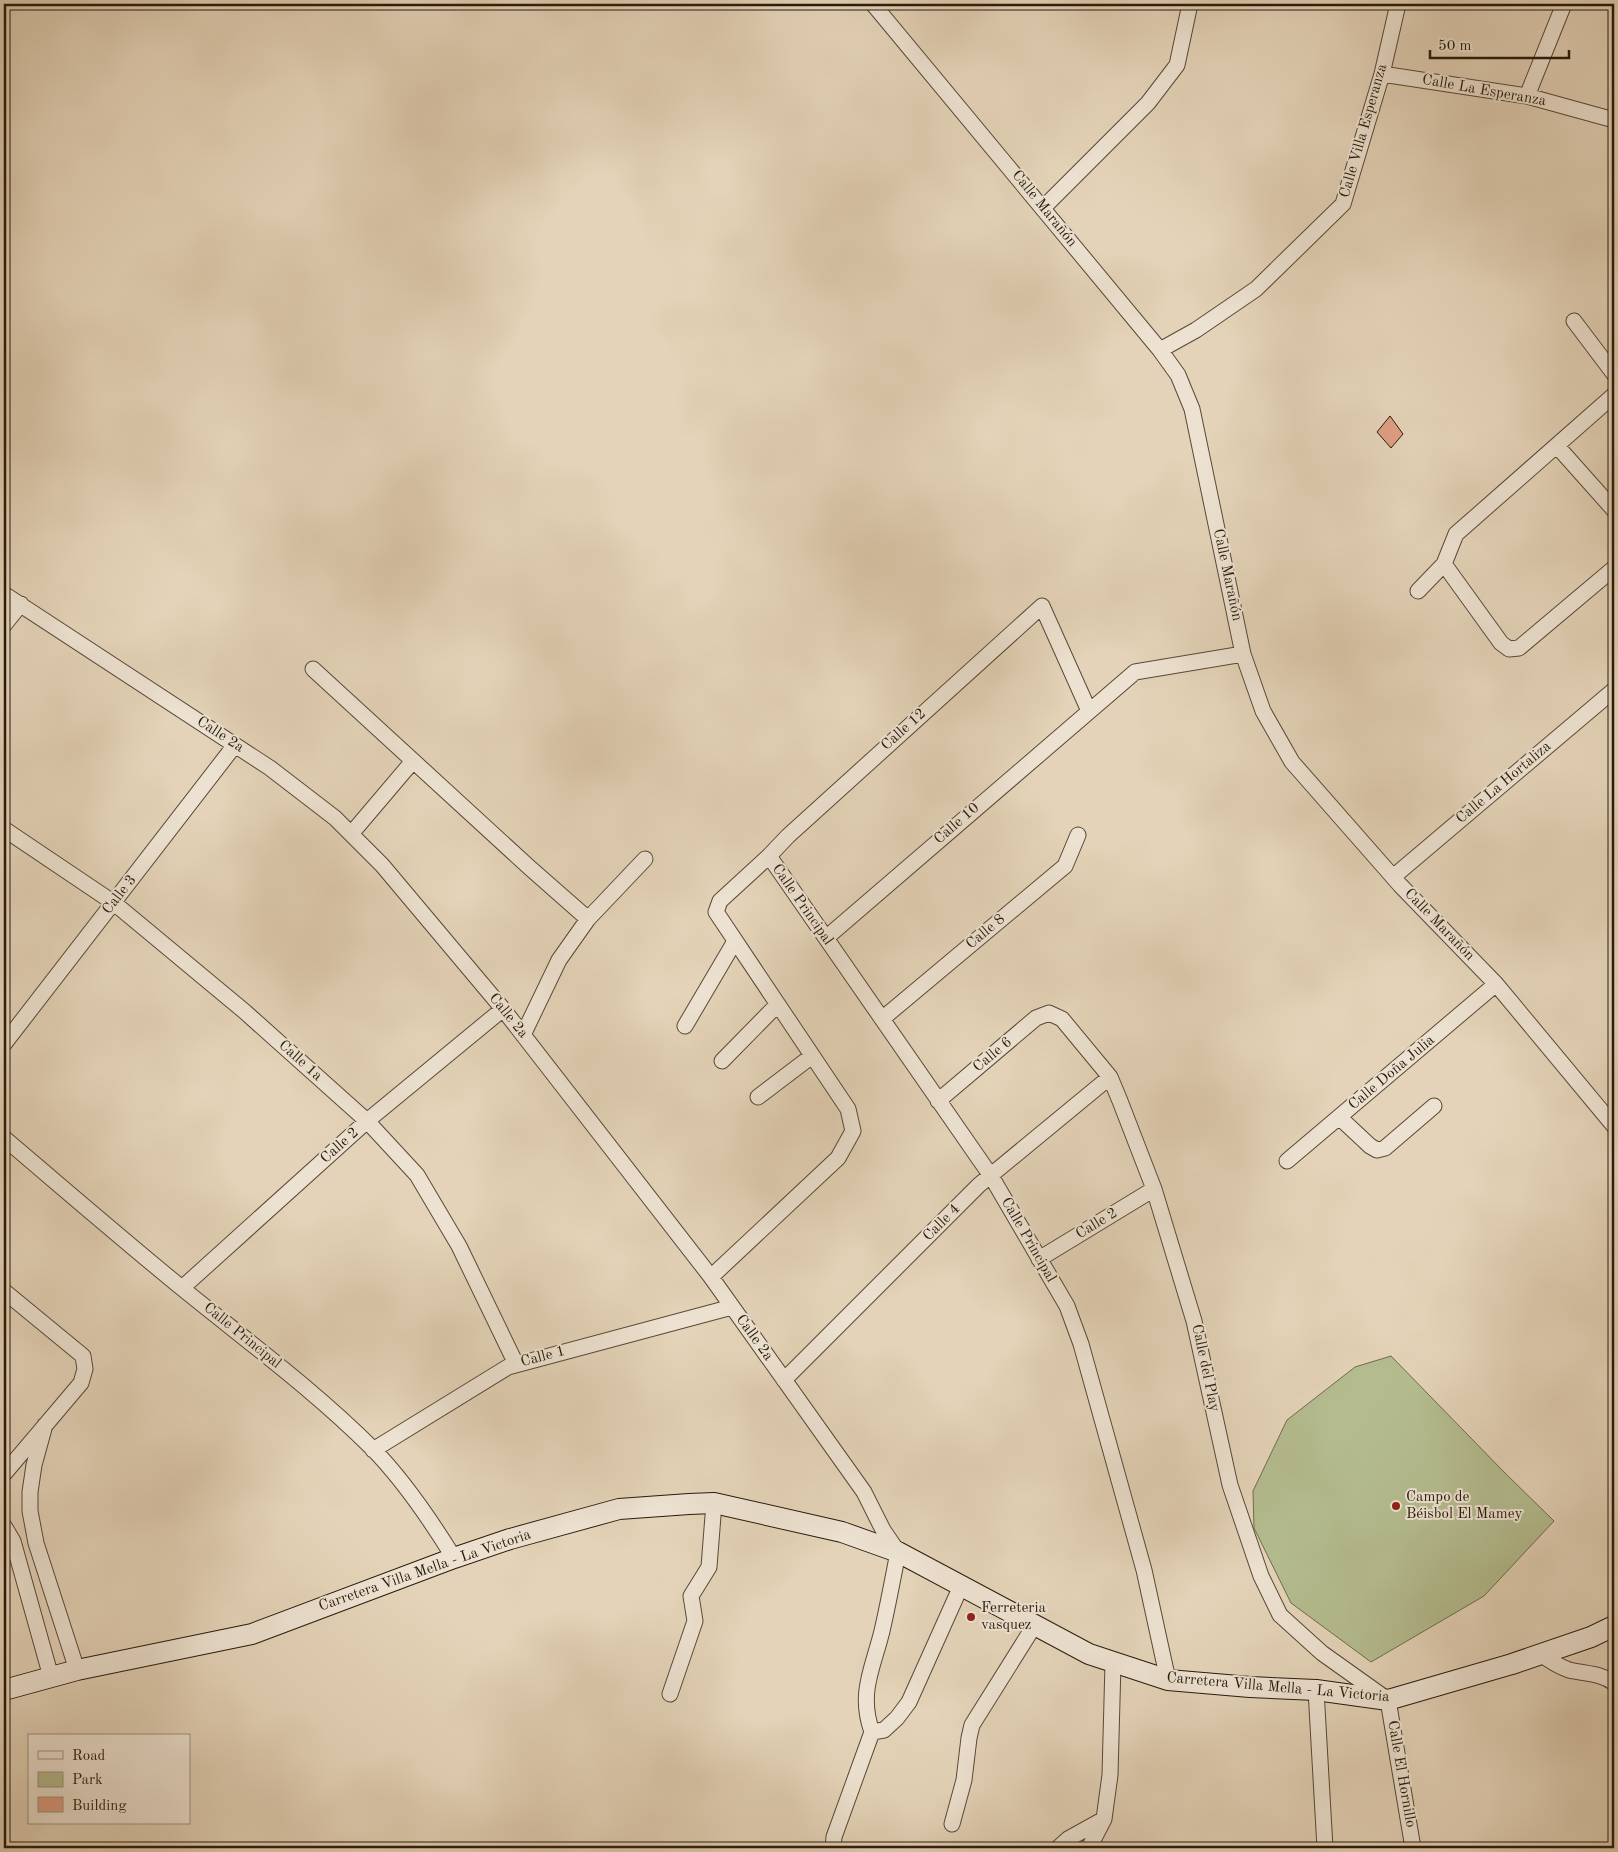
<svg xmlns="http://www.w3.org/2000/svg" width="1618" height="1852" font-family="'Old Standard TT',serif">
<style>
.green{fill:#b4bc8f;stroke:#6e6c4e}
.building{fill:#e09f84;stroke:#281b0c}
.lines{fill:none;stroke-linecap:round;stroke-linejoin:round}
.minor-casing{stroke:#574937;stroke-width:17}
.secondary-casing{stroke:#281b0c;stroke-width:22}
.minor{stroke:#ede2d1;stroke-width:15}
.secondary{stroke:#ede2d1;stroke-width:20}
.poi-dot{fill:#8f2418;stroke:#ede2d1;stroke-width:2}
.labels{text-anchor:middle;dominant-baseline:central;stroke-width:4;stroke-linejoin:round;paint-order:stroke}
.street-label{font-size:15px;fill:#281b0c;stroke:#ede2d1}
.poi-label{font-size:15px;fill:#281b0c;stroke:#ede2d1;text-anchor:start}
</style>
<rect width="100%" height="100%" fill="#e4d3b8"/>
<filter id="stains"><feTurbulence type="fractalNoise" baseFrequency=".004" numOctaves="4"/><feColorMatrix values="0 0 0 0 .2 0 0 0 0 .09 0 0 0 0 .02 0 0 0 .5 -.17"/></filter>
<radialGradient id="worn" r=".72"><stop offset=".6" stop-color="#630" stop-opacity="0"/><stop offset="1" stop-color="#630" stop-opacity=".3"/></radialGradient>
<path class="green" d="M1391 1356 1504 1472 1554 1521 1484 1596 1371 1662 1291 1603 1254 1528 1253 1491 1287 1420 1355 1367Z"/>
<path class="building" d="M1390 416 1403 434 1391 448 1377 432Z"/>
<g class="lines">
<defs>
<path id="minor" d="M873 4 1160 350 1178 375 1192 409 1243 654 1263 711 1292 762 1400 885 1496 984 1614 1126
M1382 74 1527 96 1614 120
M1527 96 1564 4
M1043 208 1148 103 1177 65 1190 4
M1574 321 1614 374
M1160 350 1196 330 1256 289 1343 204 1382 74 1398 4
M1557 446 1614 510
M1444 564 1501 643 1509 649 1519 648 1614 568
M1418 591 1444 564 1456 534 1614 395
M4 594 270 768 335 818 382 865 503 1009 711 1277 864 1492 883 1530 898 1552C893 1578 888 1605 882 1631 873 1668 858 1693 872 1732L834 1837 833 1848
M4 625 21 604
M313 669 530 868 588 919 559 960 523 1035
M4 829 114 903 244 1011 367 1121 417 1175 459 1246 516 1364
M351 834 413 761
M769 856 991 1176 1067 1306 1081 1344 1144 1570 1168 1680
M1393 877 1614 690
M588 919 645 859
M826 938 1135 672 1243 654
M882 1019 1065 866 1078 835
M685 1026 735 941
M4 1044 235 745
M722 1061 777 1005
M758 1097 812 1056
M938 1101 1036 1018 1049 1013 1062 1019 1110 1077 1120 1101 1154 1189 1194 1321 1230 1485 1261 1576 1280 1615 1322 1653 1388 1700 1413 1848
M1339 1117 1370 1146 1377 1150 1385 1148 1434 1106
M4 1138C63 1188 122 1239 183 1289 247 1341 314 1390 373 1449 405 1482 430 1519 454 1558
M1287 1161 1496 984
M1039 1259 1154 1189
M711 1277 838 1158 853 1131 848 1109 716 912 720 901 769 856 788 836 1042 606 1089 711
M182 1288 367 1121 503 1009
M4 1291 83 1356 85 1369 81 1383 4 1474
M784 1380 979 1185 1110 1077
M45 1425 34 1465 30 1492V1511L36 1543 77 1670
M373 1450 508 1367 732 1307
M4 1526 13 1541 51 1677
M1541 1654C1550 1661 1558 1666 1569 1670 1585 1674 1601 1673 1614 1683
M1316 1690 1325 1848
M670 1694 695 1621 691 1596 709 1567 714 1503
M872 1732 884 1730 897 1718 909 1702 961 1586
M952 1824 964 1780 969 1738 972 1725 1034 1626
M1058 1848 1068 1839 1104 1819
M1089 1848 1104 1819 1110 1775 1113 1663"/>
<path id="secondary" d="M4 1690 77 1670 252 1634 454 1558 510 1539 619 1509 689 1504 714 1503 842 1532 898 1552 1089 1654 1168 1680 1250 1687 1316 1690 1388 1700 1512 1664 1591 1637 1614 1626"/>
</defs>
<use href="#minor" class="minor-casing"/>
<use href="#secondary" class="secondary-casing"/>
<use href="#minor" class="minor"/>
<use href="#secondary" class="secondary"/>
</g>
<g class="poi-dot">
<circle cx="1396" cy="1506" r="5"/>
<circle cx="971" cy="1617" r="5"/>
</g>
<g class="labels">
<g class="street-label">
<text transform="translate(1484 91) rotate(10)">Calle La Esperanza</text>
<text transform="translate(1364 131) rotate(-74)">Calle Villa Esperanza</text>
<text transform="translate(1044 209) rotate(51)">Calle Marañón</text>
<text transform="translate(1227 575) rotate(78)">Calle Marañón</text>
<text transform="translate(904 730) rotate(-42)">Calle 12</text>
<text transform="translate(220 735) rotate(33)">Calle 2a</text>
<text transform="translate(1504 783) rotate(-40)">Calle La Hortaliza</text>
<text transform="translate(957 824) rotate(-41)">Calle 10</text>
<text transform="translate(120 895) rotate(-52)">Calle 3</text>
<text transform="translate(802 905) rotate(55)">Calle Principal</text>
<text transform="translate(1439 925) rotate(46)">Calle Marañón</text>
<text transform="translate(986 932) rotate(-40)">Calle 8</text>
<text transform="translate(508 1016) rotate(51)">Calle 2a</text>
<text transform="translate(993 1055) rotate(-40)">Calle 6</text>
<text transform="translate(300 1061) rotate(42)">Calle 1a</text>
<text transform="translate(1392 1073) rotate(-40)">Calle Doña Julia</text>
<text transform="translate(340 1146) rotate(-42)">Calle 2</text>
<text transform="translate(942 1223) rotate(-45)">Calle 4</text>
<text transform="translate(1097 1224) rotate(-31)">Calle 2</text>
<text transform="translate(1028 1240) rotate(60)">Calle Principal</text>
<text transform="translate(242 1336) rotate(39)">Calle Principal</text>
<text transform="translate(754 1338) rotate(54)">Calle 2a</text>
<text transform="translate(543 1357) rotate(-15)">Calle 1</text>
<text transform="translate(1205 1368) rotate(78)">Calle del Play</text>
<text transform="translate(425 1571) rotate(-19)">Carretera Villa Mella - La Victoria</text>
<text transform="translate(1278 1688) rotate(5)">Carretera Villa Mella - La Victoria</text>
<text transform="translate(1401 1774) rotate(80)">Calle El Hornillo</text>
</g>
<g class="poi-label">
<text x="1406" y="1497">Campo de<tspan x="1406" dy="17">Béisbol El Mamey</tspan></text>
<text x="981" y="1608">Ferreteria<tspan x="981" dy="17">vasquez</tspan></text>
</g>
</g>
<rect width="1618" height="1852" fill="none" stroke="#e4d3b8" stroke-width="20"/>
<rect x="5" y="5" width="1608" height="1842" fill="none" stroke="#281b0c" stroke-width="2.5"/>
<rect x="10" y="10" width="1598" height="1832" fill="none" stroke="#281b0c"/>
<rect x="28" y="1734" width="162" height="90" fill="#ede2d1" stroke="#9e9282"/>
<rect x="38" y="1751" width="25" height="8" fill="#ede2d1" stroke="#9e9282"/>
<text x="72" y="1760" font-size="15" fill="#281b0c">Road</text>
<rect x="38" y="1772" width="25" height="15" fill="#b4bc8f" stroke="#9e9282"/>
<text x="72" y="1784" font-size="15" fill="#281b0c">Park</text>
<rect x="38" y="1797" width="25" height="15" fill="#e09f84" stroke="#9e9282"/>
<text x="72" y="1810" font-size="15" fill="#281b0c">Building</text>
<path d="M1430 50v8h139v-8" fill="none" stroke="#281b0c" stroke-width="2.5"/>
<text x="1438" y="50" font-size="15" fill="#281b0c" stroke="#ede2d1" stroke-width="4" paint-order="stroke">50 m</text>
<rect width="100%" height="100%" filter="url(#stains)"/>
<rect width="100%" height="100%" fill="url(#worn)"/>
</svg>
